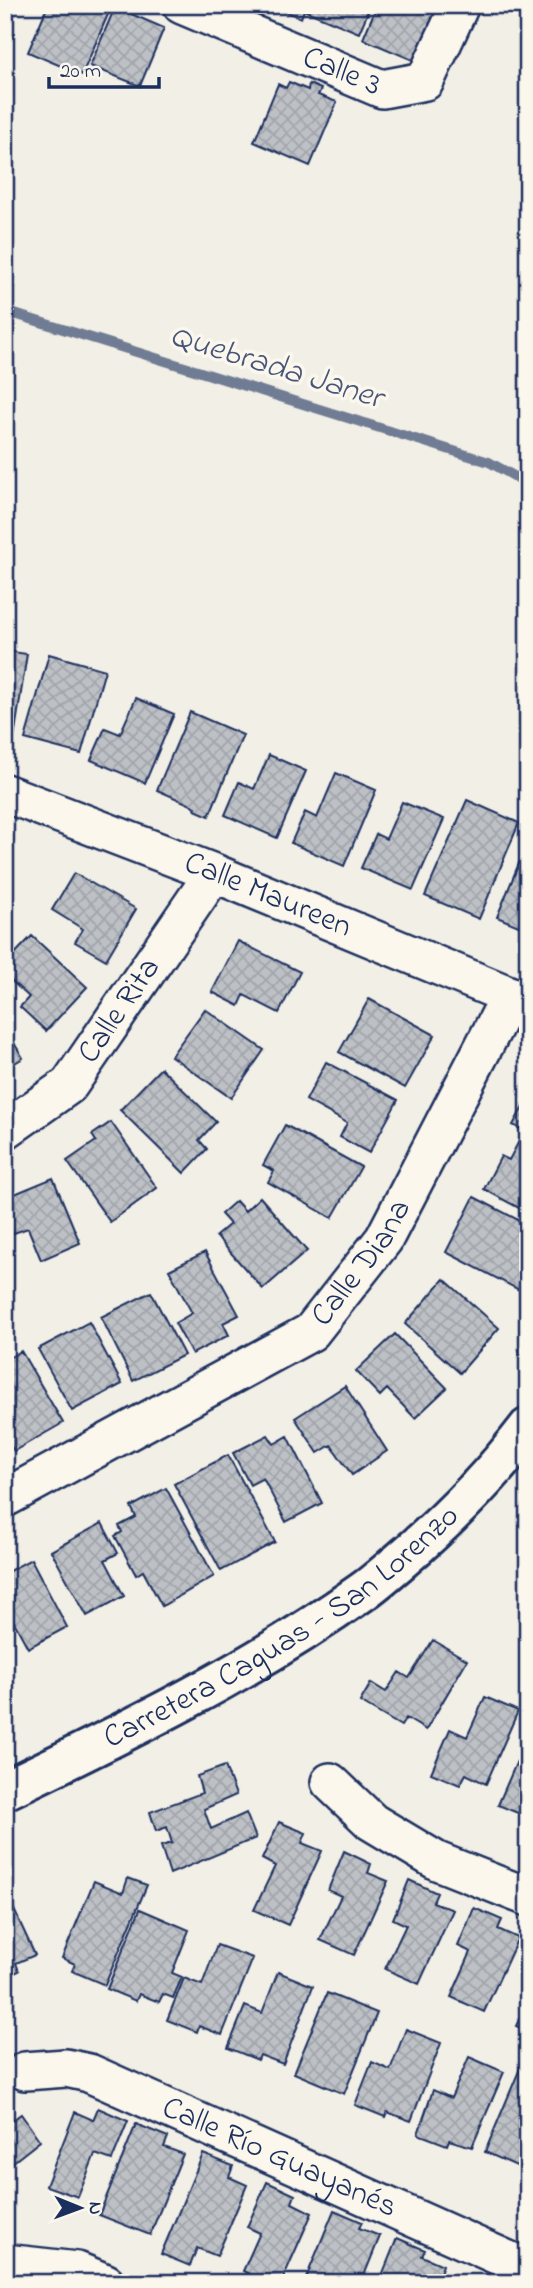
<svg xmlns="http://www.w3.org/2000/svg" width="533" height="2288" font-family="'Indie Flower',sans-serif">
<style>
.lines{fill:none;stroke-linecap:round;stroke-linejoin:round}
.stream{stroke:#707b93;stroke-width:10}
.building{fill:url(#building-cross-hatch);stroke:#1b2f5e;stroke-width:2}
.minor-casing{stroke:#1b2f5e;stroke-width:42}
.secondary-casing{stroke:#1b2f5e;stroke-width:44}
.minor{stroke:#fbf7ec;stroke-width:37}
.secondary{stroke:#fbf7ec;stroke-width:38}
.labels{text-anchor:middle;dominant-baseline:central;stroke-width:7;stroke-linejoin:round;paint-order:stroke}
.street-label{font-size:32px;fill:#1b2f5e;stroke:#fbf7ec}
.water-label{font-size:33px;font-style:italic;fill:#465579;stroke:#fbf7ec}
</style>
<defs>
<pattern id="building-cross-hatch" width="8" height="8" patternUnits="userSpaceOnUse" patternTransform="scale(1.75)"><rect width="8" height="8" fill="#bdc0c4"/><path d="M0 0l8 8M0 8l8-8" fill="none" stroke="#a2a5ab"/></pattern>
</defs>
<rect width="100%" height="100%" fill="#f2efe6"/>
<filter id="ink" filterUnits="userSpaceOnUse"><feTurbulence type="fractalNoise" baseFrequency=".0143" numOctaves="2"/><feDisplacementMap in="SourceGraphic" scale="14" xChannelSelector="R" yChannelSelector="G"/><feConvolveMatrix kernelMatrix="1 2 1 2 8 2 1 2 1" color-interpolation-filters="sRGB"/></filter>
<g filter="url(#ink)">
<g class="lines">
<path class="stream" d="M5 311 489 462 528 484"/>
</g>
<path class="building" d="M48 5H93L109 12 82 75 28 52Z
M270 5H306L301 18Z
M309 5H371L359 33 306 11Z
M377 5H441L438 13 435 12 415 61 363 39Z
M115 7 164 28 140 86 90 66Z
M289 82 308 90 309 84 321 89 318 95 337 102 310 166 254 142 278 84 286 88Z
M5 651 27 654 14 738 5 737Z
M49 654 105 670 81 754 25 739Z
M136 698 174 714 145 783 91 760 105 728 120 734Z
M190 712 243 735 209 816 195 810 196 807 157 790Z
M269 755 306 771 277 838 225 815 239 782 254 789Z
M336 773 376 790 344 866 291 843 305 812 317 818Z
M467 800 519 823 479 919 425 896Z
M402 802 444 819 413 890 361 868 376 834 386 839Z
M524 851 528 853V930L497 917Z
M74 873 136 909 106 960 75 942 83 929 52 910Z
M32 936 87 987 46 1031 20 1007 29 997 5 975V964Z
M238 941 300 972 279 1013 244 995 239 1006 212 992Z
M369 999 435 1035 405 1088 339 1052Z
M205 1009 264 1050 231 1098 171 1056Z
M5 1028 23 1058 5 1069Z
M326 1062 398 1100 369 1153 340 1137 347 1123 306 1100Z
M161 1068 216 1122 199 1140 207 1149 184 1173 120 1110Z
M528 1098V1133L513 1125Z
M111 1122 157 1188 110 1222 67 1161 96 1141 92 1135Z
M285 1125 361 1167 332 1218 268 1182 274 1171 263 1165Z
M519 1141 528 1146V1213L484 1189 501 1156 509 1160Z
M53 1178 80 1243 41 1260 28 1228 11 1234 5 1220V1198Z
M260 1197 307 1251 263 1289 216 1236 230 1224 221 1214 236 1201 245 1211Z
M474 1197 528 1225V1283L523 1292 446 1252Z
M205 1252 239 1315 223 1323 229 1335 192 1354 175 1323 192 1313 169 1270Z
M444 1279 499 1328 460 1373 405 1324Z
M151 1292 184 1355 133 1381 101 1317Z
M89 1322 122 1384 72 1411 38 1349Z
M395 1334 447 1388 415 1418 387 1389 380 1396 356 1371Z
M21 1351 63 1423 14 1451 5 1437V1360Z
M345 1386 387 1451 352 1475 331 1445 318 1453 295 1418Z
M268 1435 274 1444 288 1436 322 1503 286 1522 263 1478 250 1485 233 1453Z
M228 1455 275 1542 221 1571 174 1484Z
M166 1488 214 1576 162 1606 143 1571 136 1575 115 1536 122 1532 119 1526 136 1517 131 1507Z
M102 1523 118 1553 105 1560 124 1596 87 1616 51 1551Z
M31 1559 67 1627 28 1648 8 1611 5 1612V1573Z
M433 1640 467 1660 426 1730 406 1718 401 1726 360 1702 371 1683 386 1692 399 1672 409 1678Z
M485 1697 518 1711 486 1784 466 1774 460 1785 431 1773 450 1729 467 1737Z
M517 1761 528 1765V1817L498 1805Z
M225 1766 236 1795 204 1809 211 1829 246 1813 256 1838 170 1874 161 1846 172 1843 167 1827 156 1831 150 1812 202 1793 197 1776Z
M279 1822 306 1833 302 1843 322 1851 288 1925 254 1910 275 1866 262 1859Z
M344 1851 371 1864 368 1873 388 1881 354 1955 320 1940 341 1896 328 1890Z
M128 1878 147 1885 105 1985 72 1971 75 1964 62 1958 94 1881 123 1893Z
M409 1880 437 1893 433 1902 453 1910 419 1984 385 1969 406 1925 393 1919Z
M5 1890 35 1955 16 1963 19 1971 5 1977Z
M474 1908 502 1920 498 1929 518 1938 484 2012 451 1997 471 1952 458 1946Z
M140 1909 189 1930 172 1973 182 1977 173 1998 163 1994 159 2002 139 1994 136 2001 107 1989Z
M217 1945 253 1958 222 2035 199 2026 197 2032 167 2020 184 1978 202 1985Z
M278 1972 313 1986 283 2064 260 2055 258 2060 228 2048 245 2006 262 2013Z
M327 1993 377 2013 344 2094 294 2073Z
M528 2000V2031L516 2026Z
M406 2029 441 2043 411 2121 387 2112 385 2117 355 2105 372 2062 390 2070Z
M526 2054 528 2055V2171L485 2152Z
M469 2057 504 2072 472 2147 449 2140 447 2145 418 2134 433 2090 451 2098Z
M98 2108 128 2121 112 2160 95 2154 78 2197 46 2186 75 2112 93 2120Z
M21 2114 40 2141 7 2167 5 2165V2115L10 2122Z
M136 2124 168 2137 164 2147 183 2154 150 2235 99 2215Z
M203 2154 233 2166 229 2177 247 2185 217 2256 197 2248 190 2266 161 2254Z
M267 2182 295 2195 292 2203 312 2213 281 2283H268L243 2271 260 2233 247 2227Z
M334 2210 362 2222 359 2228 380 2236 361 2283H304Z
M397 2238 425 2250 422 2256 443 2265 436 2283H379Z"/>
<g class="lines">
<defs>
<g id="minor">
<path id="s1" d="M182 5 382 89 425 81 460 5"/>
<path id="s2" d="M5 793 214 873 528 1003"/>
<path id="s3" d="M5 1130 69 1085 214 873"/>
<path id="s4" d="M5 1498 311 1332 384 1239 510 996"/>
<path d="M330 1782 372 1822 437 1861 528 1897"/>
<path id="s5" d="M25 2071 66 2068 89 2073 528 2269"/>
<path d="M5 2263 77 2271 106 2283"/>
</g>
<g id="secondary">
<path id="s6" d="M5 1790C128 1731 251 1671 362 1592 375 1583 387 1572 399 1562 446 1522 490 1478 528 1428"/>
</g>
</defs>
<use href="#minor" class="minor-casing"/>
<use href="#secondary" class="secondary-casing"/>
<use href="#minor" class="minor"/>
<use href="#secondary" class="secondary"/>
</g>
</g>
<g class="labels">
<g class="street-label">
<text stroke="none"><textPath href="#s1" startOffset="173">Calle 3</textPath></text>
<text stroke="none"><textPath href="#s2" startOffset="282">Calle Maureen</textPath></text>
<text stroke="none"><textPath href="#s3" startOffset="168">Calle Rita</textPath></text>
<text stroke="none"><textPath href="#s4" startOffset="434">Calle Diana</textPath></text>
<text stroke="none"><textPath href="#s6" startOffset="322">Carretera Caguas - San Lorenzo</textPath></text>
<text stroke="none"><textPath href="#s5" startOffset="273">Calle Río Guayanés</textPath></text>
</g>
<g class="water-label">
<text transform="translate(276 368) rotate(17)">Quebrada Janer</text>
</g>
</g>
<rect width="533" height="2288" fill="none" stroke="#fbf7ec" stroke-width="28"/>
<rect x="14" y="14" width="505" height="2260" fill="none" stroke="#1b2f5e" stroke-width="2.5" filter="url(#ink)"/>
<g transform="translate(80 2208) rotate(91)" stroke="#fbf7ec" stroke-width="5" paint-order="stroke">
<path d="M0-5L12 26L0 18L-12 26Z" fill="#1b2f5e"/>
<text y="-10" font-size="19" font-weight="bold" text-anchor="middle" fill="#1b2f5e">N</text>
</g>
<path d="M49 77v10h110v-10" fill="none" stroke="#1b2f5e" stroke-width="3.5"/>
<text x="60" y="77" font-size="21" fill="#1b2f5e" stroke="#fbf7ec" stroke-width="5" paint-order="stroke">20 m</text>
</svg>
